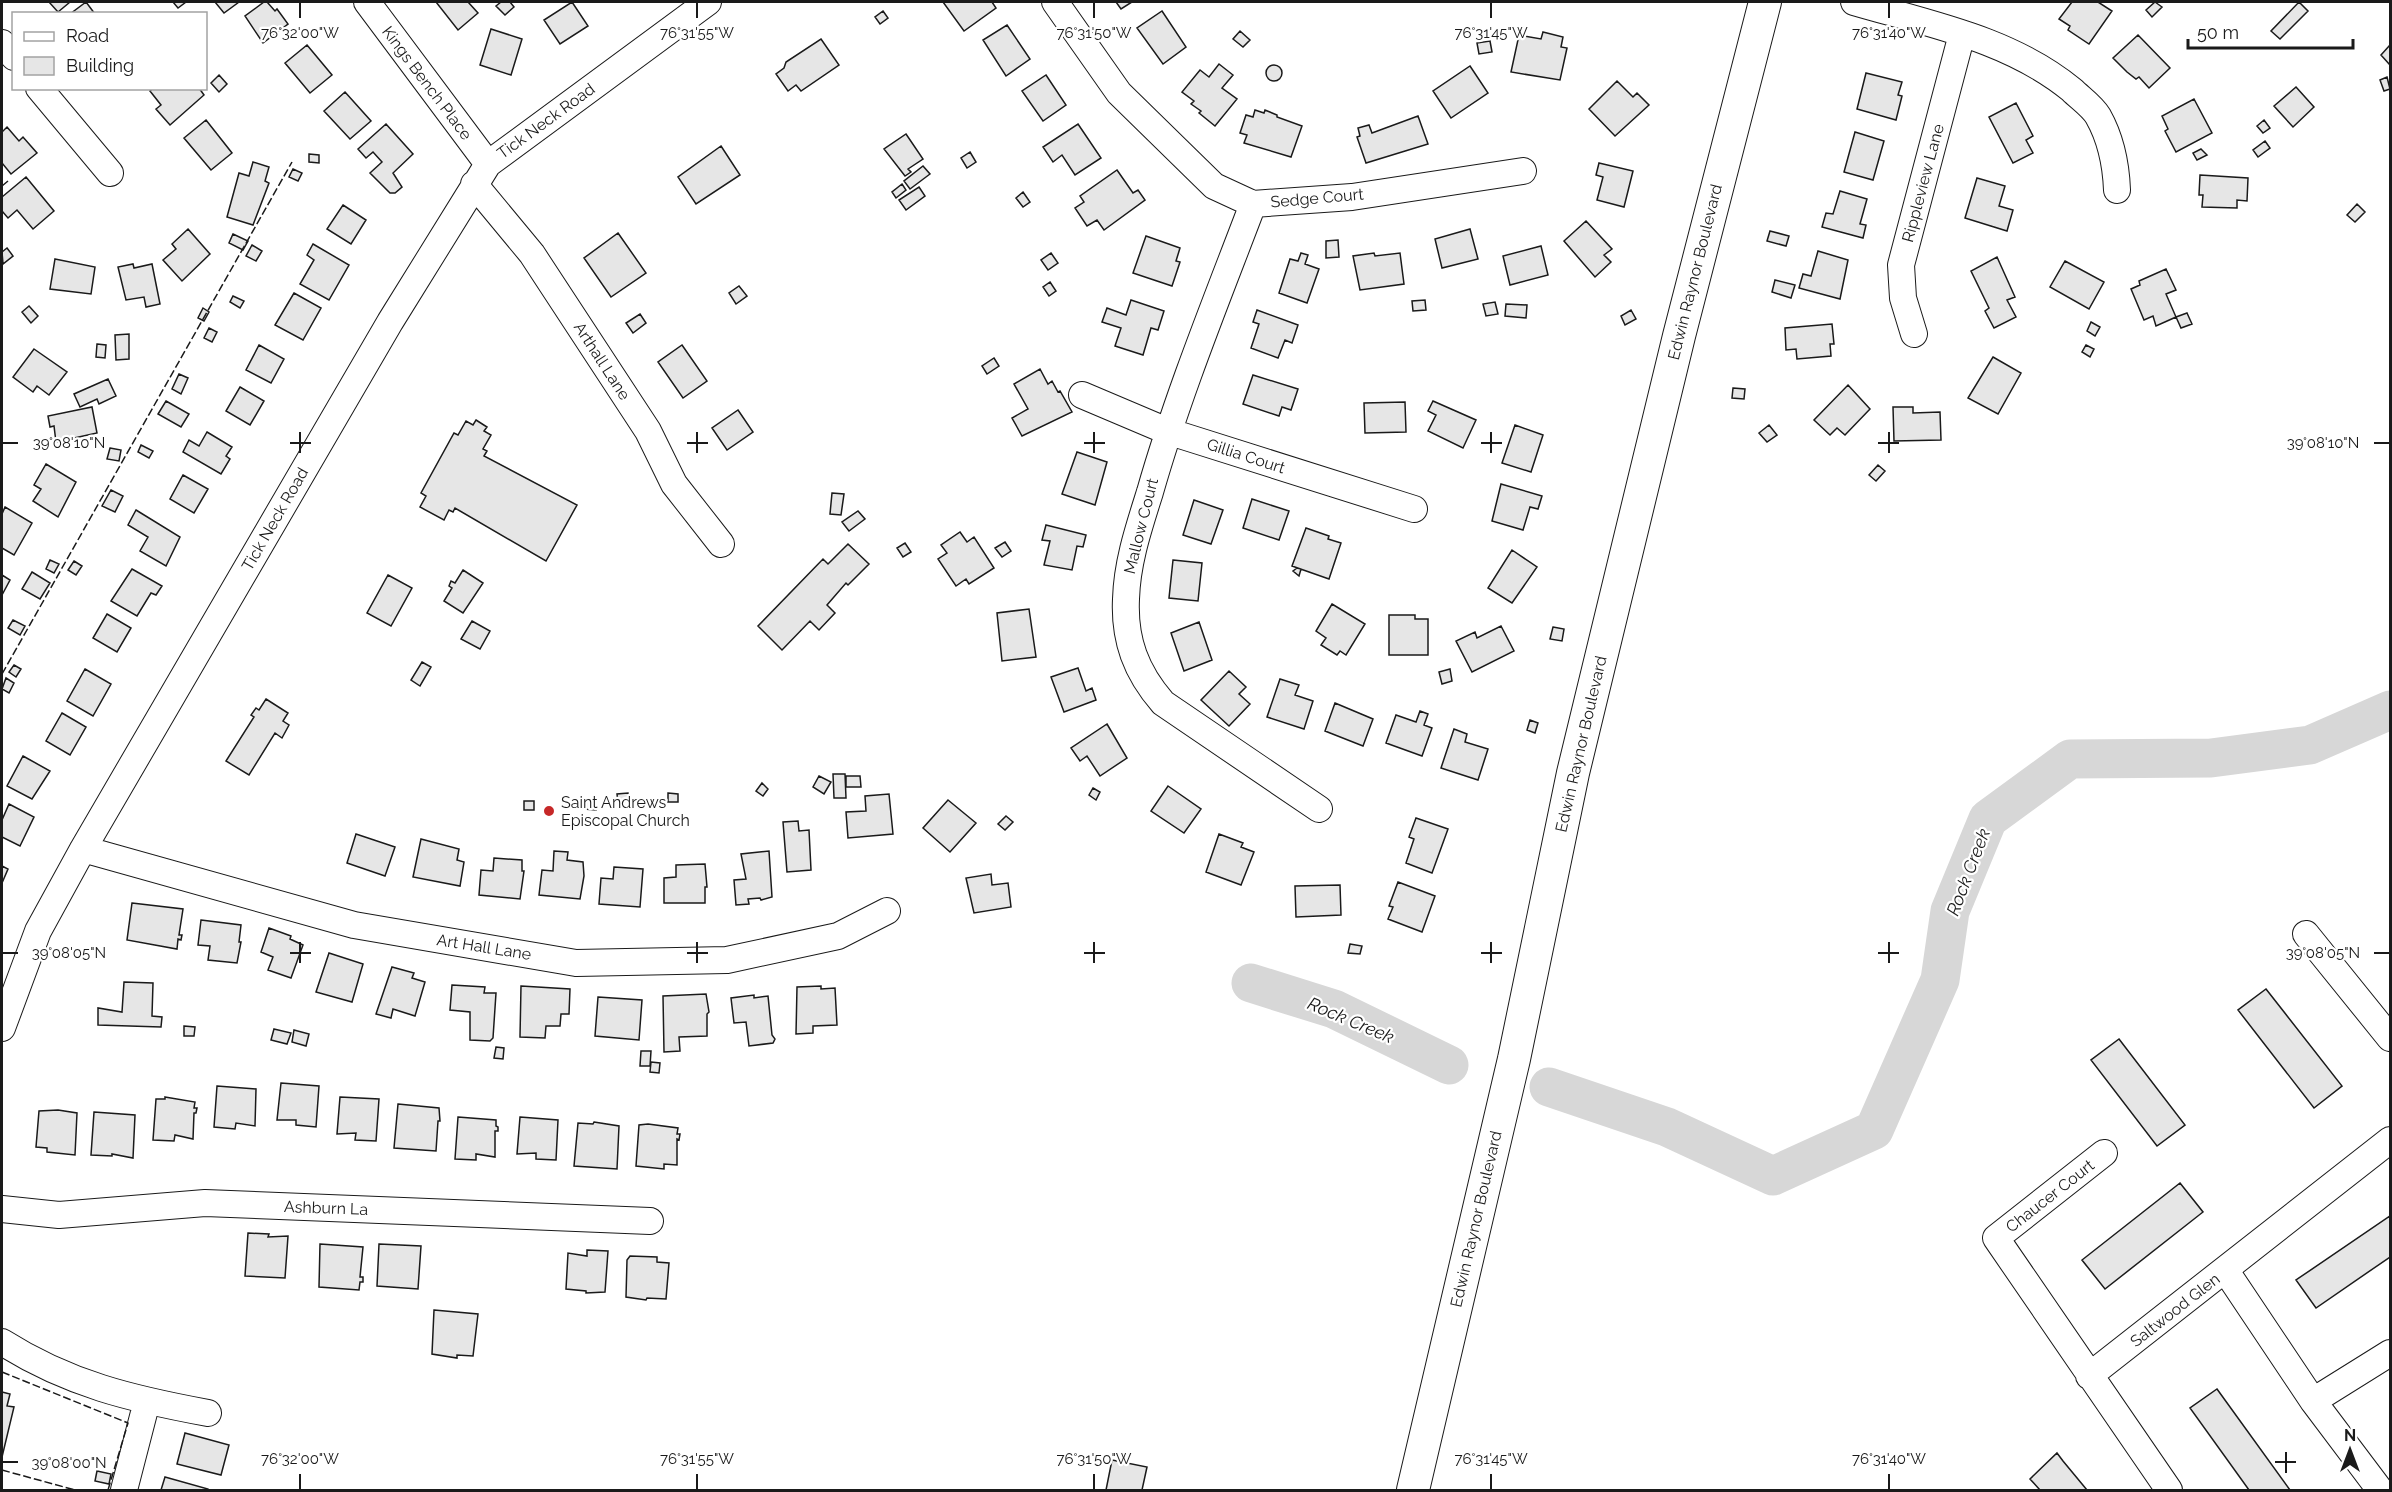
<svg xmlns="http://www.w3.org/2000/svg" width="2392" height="1492" font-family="Raleway,sans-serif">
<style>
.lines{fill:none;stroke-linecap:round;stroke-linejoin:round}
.river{stroke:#d7d7d7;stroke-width:39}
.building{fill:#e6e6e6;stroke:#1a1a1a;stroke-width:1.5}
.minor-casing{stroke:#1a1a1a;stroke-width:28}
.major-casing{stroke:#1a1a1a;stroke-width:34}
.minor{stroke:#fff;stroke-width:26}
.major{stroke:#fff;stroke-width:32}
.fence{stroke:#1a1a1a;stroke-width:1.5;stroke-dasharray:8 3;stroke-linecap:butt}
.ticks{fill:none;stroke:#1a1a1a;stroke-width:2}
.poi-dot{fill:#c62828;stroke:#fff;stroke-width:2}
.labels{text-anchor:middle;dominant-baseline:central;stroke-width:4.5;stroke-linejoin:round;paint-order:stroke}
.street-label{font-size:16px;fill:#1a1a1a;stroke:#fff}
.poi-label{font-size:16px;fill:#1a1a1a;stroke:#fff;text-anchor:start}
.water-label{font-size:18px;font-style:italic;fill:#1a1a1a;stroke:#fff}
.ticks-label{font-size:15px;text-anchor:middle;fill:#1a1a1a;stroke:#fff;stroke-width:4.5;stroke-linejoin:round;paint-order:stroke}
</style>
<rect width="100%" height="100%" fill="#fff"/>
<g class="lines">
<path class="river" d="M1251 983 1334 1009 1449 1065
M1549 1087 1667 1127 1773 1176 1874 1130 1940 980 1950 911 1988 819 2070 759 2211 758 2310 745 2390 710"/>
</g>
<path class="building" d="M49 2H70L58 12Z
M86 2 95 14H70Z
M173 2H186L178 8Z
M215 2H239L224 13Z
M264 2H267L275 11 277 9 288 24 263 43 245 16Z
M436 2H468L478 13 458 30Z
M501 2H510L514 7 505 15 496 6Z
M572 2 588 26 560 44 544 20Z
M943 2H992L996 8 964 31Z
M1116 2H1132L1121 9Z
M2072 2H2098L2112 11 2089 44 2068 30 2070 26 2059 19Z
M2155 2 2162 7 2152 17 2146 10Z
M2299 2 2308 11 2280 39 2271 31Z
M883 11 888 18 880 24 875 17Z
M1162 11 1186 47 1163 64 1137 28Z
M1007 25 1030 59 1006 76 983 40Z
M491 29 522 39 511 75 480 65Z
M1240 31 1250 40 1243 47 1233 39Z
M1543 32 1563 37 1561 47 1567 48 1560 80 1511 72 1519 35 1541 39Z
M2138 35 2170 68 2149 88 2139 77 2136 79 2127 72 2113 58Z
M821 39 839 65 801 91 796 85 788 91 776 74 784 68 786 62Z
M1490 41 1492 52 1479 54 1477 43Z
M307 45 332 75 310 93 285 63Z
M2390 45V65L2381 55Z
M1219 64 1233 75 1222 88 1237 99 1215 126 1199 113 1201 111 1191 104 1194 101 1182 92 1200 70 1209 77Z
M1266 73a8 8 0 1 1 16 0a8 8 0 1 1-16 0Z
M1470 66 1488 93 1451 118 1433 91Z
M1866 73 1902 82 1898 95 1902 96 1896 120 1857 109Z
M219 75 227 84 219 92 211 83Z
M1046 75 1066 105 1043 121 1022 91Z
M2387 77 2390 89 2384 91 2380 80Z
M1617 81 1633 97 1637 93 1649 105 1615 136 1589 109Z
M2296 87 2314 107 2293 127 2274 106Z
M153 88H199L204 95 170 125 156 109 161 105 150 91Z
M345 92 371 121 350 139 324 111Z
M2194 99 2212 133 2176 152 2165 131 2168 129 2162 116Z
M2016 103 2033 136 2026 140 2033 153 2013 163 1989 117Z
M1255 110 1264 113 1265 110 1277 115V117L1302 126 1291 157 1244 143 1247 135 1240 133 1246 115 1253 117Z
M1418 116 1428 144 1366 163 1357 137 1360 136 1358 128 1369 125 1372 133Z
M206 120 232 153 211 170 184 138Z
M2264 120 2270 128 2263 133 2257 126Z
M386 124 413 154 393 173 402 187 395 193H390L370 173 382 162 373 152 366 158 358 149Z
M1078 124 1101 158 1075 175 1062 155 1053 162 1043 147Z
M7 127 19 141 23 137 37 153 11 174 2 163V132Z
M1855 132 1884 141 1873 180 1844 172Z
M906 134 923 159 908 169 911 172 905 176 884 149Z
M2265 141 2270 148 2258 157 2253 150Z
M721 146 740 175 696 204 678 177Z
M2201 149 2207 155 2197 160 2193 153Z
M970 152 976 162 967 168 961 158Z
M309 154 319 155V163L309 162Z
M253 162 269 167 265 181 269 183 253 225 227 217 239 173 249 176Z
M1599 163 1633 171 1624 207 1597 200 1603 177 1596 175Z
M923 166 930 174 910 189 904 181Z
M293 169 302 173 298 181 289 177Z
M1117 170 1133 193 1138 190 1145 200 1104 230 1097 220 1087 226 1075 208 1084 202 1080 196Z
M2200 175 2248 178 2247 201 2237 200V208L2202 207 2203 195H2199Z
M26 177 54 211 33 229 17 210 8 218 2 211V197Z
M1977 178 2005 186 1999 206 2013 210 2007 231 1965 218Z
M902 184 906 190 896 198 892 192Z
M919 187 925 196 906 210 899 200Z
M1840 191 1867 199 1860 224 1866 225 1863 238 1822 227 1826 213 1833 214Z
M1023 192 1030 202 1023 207 1016 198Z
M2357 204 2365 212 2355 222 2347 215Z
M343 205 366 220 351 244 327 229Z
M1586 221 1612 249 1604 255 1611 262 1595 277 1564 241Z
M188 229 210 254 182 281 163 260 176 249 172 244Z
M1470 229 1478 259 1442 268 1435 239Z
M1770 231 1789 236 1786 246 1767 241Z
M618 233 646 273 611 297 584 258Z
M233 234 248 241 243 250 229 243Z
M1146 236 1180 248 1176 261 1180 262 1172 286 1133 273Z
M1338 240 1339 257 1326 258V241Z
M313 244 349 265 329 300 300 284 314 260 307 255Z
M252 245 262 251 256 261 246 256Z
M1541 246 1548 275 1510 285 1503 256Z
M7 248 13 256 3 264 2 252Z
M1818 251 1848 260 1840 299 1799 288 1803 274 1811 276Z
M1051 253 1058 263 1048 270 1041 260Z
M1301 253 1308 255 1305 264 1319 269 1307 303 1279 293 1290 259 1298 261Z
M1374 253 1375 256 1400 253 1404 284 1360 290 1353 256Z
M1997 257 2015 297 2007 300 2016 317 1994 328 1985 311 1989 308 1971 271Z
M55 259 95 267 91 294 50 289Z
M2065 261 2104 282 2089 309 2050 287Z
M133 264 134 268 152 264 160 304 146 307 144 297 126 300 118 267Z
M2166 269 2176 290 2166 294 2176 317 2156 326 2153 316 2144 320 2131 289 2140 285 2139 281Z
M1775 280 1795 285 1791 298 1772 292Z
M1050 282 1056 291 1049 296 1043 287Z
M739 286 747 296 736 304 729 293Z
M294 293 321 308 303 340 275 325Z
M233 296 244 301 240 308 230 302Z
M1131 300 1164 311 1158 330 1151 328 1143 355 1115 346 1121 328 1102 322 1107 308 1126 315Z
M1425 300 1426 310 1413 311 1412 301Z
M1495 302 1498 314 1486 316 1483 304Z
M1506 304 1527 305 1526 318 1505 316Z
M29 306 38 316 31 323 22 312Z
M203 308 209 312 204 321 198 318Z
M1257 310 1298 325 1292 343 1285 340 1278 358 1251 348 1259 324 1253 322Z
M1631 310 1636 319 1625 325 1621 316Z
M2187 313 2192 324 2181 328 2176 317Z
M640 314 646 323 633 333 626 323Z
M2091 322 2100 327 2095 336 2087 331Z
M1832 324 1834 344H1830L1831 356 1797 359 1796 349 1786 350 1785 328Z
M209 328 217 332 212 342 204 338Z
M129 334V359L116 360 115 335Z
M97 344 106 345 105 358 96 357Z
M259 345 284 359 271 383 246 370Z
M682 345 707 381 683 398 658 362Z
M2086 345 2094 349 2090 357 2082 352Z
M34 349 67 372 49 395 37 386 33 392 13 377Z
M1993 357 2021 373 1998 414 1968 398Z
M994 358 999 366 987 374 982 366Z
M1040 369 1048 384 1052 381 1058 392 1060 391 1072 412 1022 436 1012 418 1028 409 1014 384Z
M179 374 188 378 181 394 172 389Z
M1253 375 1298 389 1291 410 1282 407 1279 416 1243 404Z
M108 379 116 396 99 404 97 399 80 407 74 394Z
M1848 385 1870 409 1845 435 1837 428 1830 435 1814 420Z
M240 387 264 401 250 425 226 411Z
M1733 388 1745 389 1744 399 1732 398Z
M166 401 189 414 181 427 158 414Z
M1433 401 1476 420 1463 448 1428 431 1436 415 1428 411Z
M1405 402 1406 432 1365 433 1364 403Z
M92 407 97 433 56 442 54 426 50 427 48 416Z
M1893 407H1913V413L1940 412 1941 440 1894 441Z
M738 410 753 432 727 450 712 428Z
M476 420 487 427 484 431 491 435 483 449 487 451 484 456 577 505 546 561 455 508 453 512 449 510 444 520 420 507 426 496 421 493 454 433 458 435 466 421 473 425Z
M1515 425 1543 435 1531 472 1502 463Z
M1769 425 1777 435 1767 442 1759 433Z
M207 432 232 447 226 456 230 459 221 474 183 452 189 440 199 446Z
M141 445 153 451 149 458 138 452Z
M110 448 121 450 119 461 107 459Z
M1077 452 1107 462 1095 505 1062 494Z
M46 464 76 482 58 517 33 501 41 489 34 485Z
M1878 465 1885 471 1876 481 1869 475Z
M183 475 208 489 194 513 170 499Z
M1501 484 1542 496 1538 509 1530 507 1523 530 1492 521Z
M111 490 123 496 115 512 102 506Z
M832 493 844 494 841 515 830 514Z
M1252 499 1289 511 1279 540 1243 528Z
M1194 500 1223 510 1211 544 1183 535Z
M5 507 32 523 14 555 2 548V514Z
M136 510 180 537 166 566 140 551 148 537 128 525Z
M858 511 865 519 849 531 842 522Z
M1046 525 1086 535 1083 547 1077 546 1072 570 1044 565 1050 541 1042 540Z
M1306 528 1329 536 1328 539 1341 543 1329 579 1292 566Z
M960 532 967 542 974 537 994 568 969 584 966 579 956 586 938 559 947 553 941 545Z
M1005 542 1011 551 1002 557 995 548Z
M905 543 911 552 903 557 897 548Z
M848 544 869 564 848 585 846 583 827 605 835 613 819 630 810 621 782 650 758 626 823 559 828 564Z
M1512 550 1537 567 1512 603 1488 588Z
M50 560 59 564 54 573 46 569Z
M1173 560 1202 563 1198 601 1169 598Z
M74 561 82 566 76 575 68 570Z
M1297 568 1301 569 1299 576 1293 571Z
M132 569 162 586 156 595 151 593 137 616 111 601Z
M463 570 483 583 463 613 444 601 452 588 449 586 451 581 455 583Z
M32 572 50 583 40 599 22 589Z
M2 575 10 580 2 595Z
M388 575 412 588 391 626 367 613Z
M1332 604 1365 624 1346 655 1340 651 1337 655 1321 645 1326 638 1316 631Z
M1029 609 1036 657 1002 661 997 613Z
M107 614 131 628 117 652 93 638Z
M1389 615H1415V619H1428V655H1389Z
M13 620 25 626 20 635 8 628Z
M472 621 490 631 480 649 461 639Z
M1199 622 1212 660 1184 671 1171 633Z
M1501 626 1514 651 1472 672 1456 641 1475 632 1477 638Z
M1553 627 1564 629 1562 641 1550 639Z
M422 662 431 667 420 686 411 680Z
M14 665 21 669 16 677 9 672Z
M1078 668 1086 691 1092 688 1096 700 1064 712 1051 677Z
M85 669 111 684 93 716 67 701Z
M1450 669 1452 681 1442 684 1439 672Z
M1229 671 1246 687 1239 694 1250 704 1229 726 1201 700Z
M6 678 14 683 9 693 2 689Z
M1280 679 1299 685 1295 695 1313 701 1304 729 1267 717Z
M266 699 288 713 283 721 289 725 282 738 275 733 249 775 226 761 254 717 251 715 256 708 259 710Z
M1335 703 1373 719 1363 746 1325 731Z
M1420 711 1428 714 1424 725 1432 728 1422 756 1386 743 1396 715 1416 722Z
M62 713 86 727 70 755 46 741Z
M1530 720 1538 723 1535 733 1527 730Z
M1107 724 1127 758 1100 776 1087 756 1080 761 1071 748Z
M1454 729 1467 734 1465 742 1488 749 1478 780 1441 768Z
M23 756 50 771 32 799 7 786Z
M833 774H845L846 798H834Z
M819 776 831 782 824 794 813 787Z
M846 776H860L861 787H846Z
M762 783 768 789 763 796 756 791Z
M1168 786 1201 809 1184 833 1151 811Z
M1093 788 1100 792 1096 800 1089 795Z
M628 793 629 801 618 802 617 794Z
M668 793 678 794V802H668Z
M889 794 893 834 848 838 846 812 866 811 865 796Z
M584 800H596V810L584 809Z
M948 800 976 823 950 852 923 828Z
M524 801H534V810H524Z
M9 804 34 817 20 846 2 837V820Z
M1006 816 1013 822 1005 830 998 824Z
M1416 818 1448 829 1432 873 1406 863 1414 839 1409 837Z
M798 821 799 831 809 830 811 870 787 872 783 822Z
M356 834 395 847 385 876 347 863Z
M1219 834 1243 843 1241 847 1254 852 1241 885 1206 872Z
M421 839 459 849 457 860 464 862 460 886 413 877Z
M554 851 568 852 567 860 583 862 584 876 580 899 539 895 542 870 553 871Z
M769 851 772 897 761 900 760 898 748 899 749 904 736 905 734 880 746 879 741 854Z
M494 858 522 860V871H524L520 899 479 895 481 870 493 871Z
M705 864 707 887H705V903H664V878L676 877V865Z
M2 866 8 869 2 883Z
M614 867 643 869 640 907 599 904 601 878 613 879Z
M991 874 992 885 1008 883 1011 907 974 913 966 878Z
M1398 882 1435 896 1422 932 1388 919 1393 907 1389 906Z
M1340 885 1341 915 1296 917 1295 886Z
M132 903 183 909 179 935H182L181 940 178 939 177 949 127 940Z
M201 920 241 925 239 942H241L237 963 208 960 210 946 198 945Z
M269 928 291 936 290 939 303 945 291 978 268 970 273 957 261 952Z
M1350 944 1362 946 1360 954 1348 953Z
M329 953 363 964 352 1002 316 992Z
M392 967 414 973 412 978 425 982 415 1016 393 1009 391 1018 376 1014Z
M124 982 153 983 152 1016 162 1017 161 1027 98 1025V1008L122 1012Z
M452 985 485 987 484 993H496L493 1038 490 1041 470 1040V1012L450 1010Z
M521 986 570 989 569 1014H561L560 1026H546L545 1038 520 1037Z
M821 986V989L835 988 837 1025 813 1026V1033L796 1034 797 987Z
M2266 989 2342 1086 2314 1108 2238 1010Z
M706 994 709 1012 707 1014V1036L679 1037 680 1051 664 1052 663 996Z
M754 995V998L768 996 772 1035 775 1039 773 1043 749 1046 746 1022 734 1023 731 998Z
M598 997 642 1000 639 1040 595 1036Z
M184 1026 195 1027 194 1036H184Z
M274 1029 291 1033 287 1044 271 1040Z
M294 1030 309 1034 306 1046 292 1042Z
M2119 1039 2185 1125 2157 1146 2091 1060Z
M496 1047 504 1048 503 1059 494 1058Z
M641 1051H651L650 1066H640Z
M651 1062 660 1063 659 1073 650 1072Z
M281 1083 319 1086 316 1127 296 1125V1120H277Z
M217 1086 256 1089 255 1126 236 1123 235 1129 214 1127Z
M165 1097 195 1102 194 1108H197L196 1113H194L193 1139 175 1135 174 1141 153 1140 156 1099H165Z
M340 1097 379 1099 376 1141 355 1140 356 1133 337 1134Z
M398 1104 439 1108 440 1121H438L436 1151 394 1148Z
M58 1110 77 1113 75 1155 47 1152V1148L36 1147 39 1111Z
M94 1112 135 1115 133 1158 112 1154V1156L91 1155Z
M458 1117 496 1120V1126L498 1127V1131H495V1157L476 1154V1160L455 1159Z
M520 1117 558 1120 556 1160 536 1159V1153L517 1154Z
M594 1122 619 1126 617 1169 574 1166 578 1123 593 1124Z
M648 1124 678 1128 677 1134H680L679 1140 677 1139V1165L664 1164V1169L636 1166 639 1125Z
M2180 1183 2203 1212 2105 1289 2082 1260Z
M2390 1216V1257L2316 1308 2296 1280Z
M248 1233 269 1234 268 1237 288 1236 285 1278 245 1276Z
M320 1244 363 1247 360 1277H363V1282H360L359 1290 319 1287Z
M379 1244 421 1246 418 1289 377 1286Z
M587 1250 608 1251 605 1292 586 1293V1291L566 1289 568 1253 587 1256Z
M630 1256 657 1257V1262L669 1263 666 1299 647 1298 646 1300 626 1297 627 1260Z
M434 1310 478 1314 473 1356 457 1355V1358L432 1354Z
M2217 1389 2290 1490H2249L2190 1408Z
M2 1392 10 1394 7 1406 14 1407 2 1457Z
M185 1433 229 1445 221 1475 177 1464Z
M2057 1453 2063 1461 2087 1490H2040L2030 1479Z
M1112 1460 1147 1467 1142 1490H1106Z
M97 1471 111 1474 109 1484 95 1481Z
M165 1477 208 1489V1490H161Z"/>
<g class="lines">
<defs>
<path id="minor" d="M367 2 488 164
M1055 2 1119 93 1214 186 1253 204 1352 197 1523 171
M1854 2C1929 24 2010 39 2072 90 2080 98 2092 106 2098 116 2111 139 2116 164 2117 190
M2 43 14 57
M39 88 110 173
M474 184 532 254 648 431 674 484 721 544
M1253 204C1217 299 1178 394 1150 492 1139 527 1127 562 1126 599 1124 640 1136 672 1163 703L1319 809
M1914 334 1903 298 1901 265 1962 34
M1082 395 1167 431 1414 509
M83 849 354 925 576 963 727 960 838 936 887 911
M2306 934 2390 1038
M2 1028 38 931 83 849 390 322 488 164 708 2
M2104 1153 1996 1238 2169 1490
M2 1209 59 1215 205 1203 650 1221
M2226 1271 2313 1401 2380 1490
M2 1342C68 1384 132 1399 208 1413
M2089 1376 2390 1140
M2313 1401 2390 1353
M124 1490 147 1401"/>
<path id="major" d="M1413 1490 1514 1059 1573 773 1679 336 1765 2"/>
</defs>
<use href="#minor" class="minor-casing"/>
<use href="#major" class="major-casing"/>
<use href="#minor" class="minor"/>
<use href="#major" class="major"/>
<path class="fence" d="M2 186 8 181
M2 674 292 162
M2 1372 128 1423 108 1490
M2 1470 75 1490"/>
</g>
<path class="ticks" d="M300 3V18M697 3V18M1094 3V18M1491 3V18M1889 3V18M300 432V453M697 432V453M1094 432V453M1491 432V453M1889 432V453M3 443H18M290 443H311M687 443H708M1084 443H1105M1481 443H1502M1878 443H1899M2374 443H2389M300 942V963M697 942V963M1094 942V963M1491 942V963M1889 942V963M3 953H18M290 953H311M687 953H708M1084 953H1105M1481 953H1502M1878 953H1899M2374 953H2389M2286 1452V1473M3 1462H18M2275 1462H2296M300 1474V1489M697 1474V1489M1094 1474V1489M1491 1474V1489M1889 1474V1489"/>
<circle class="poi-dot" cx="549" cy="811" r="6"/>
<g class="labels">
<g class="street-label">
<text transform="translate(427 83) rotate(53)">Kings Bench Place</text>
<text transform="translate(546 121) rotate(-36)">Tick Neck Road</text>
<text transform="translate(1923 183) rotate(-75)">Rippleview Lane</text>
<text transform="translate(1317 198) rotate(-5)">Sedge Court</text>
<text transform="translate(1695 272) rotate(-76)">Edwin Raynor Boulevard</text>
<text transform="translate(602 361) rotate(57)">Arthall Lane</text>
<text transform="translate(1246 456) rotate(18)">Gillia Court</text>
<text transform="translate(275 519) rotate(-60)">Tick Neck Road</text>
<text transform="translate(1141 526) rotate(-76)">Mallow Court</text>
<text transform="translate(1581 744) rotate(-77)">Edwin Raynor Boulevard</text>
<text transform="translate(484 947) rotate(9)">Art Hall Lane</text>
<text transform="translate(2050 1196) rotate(-38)">Chaucer Court</text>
<text transform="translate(326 1208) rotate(2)">Ashburn La</text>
<text transform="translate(1476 1219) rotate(-77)">Edwin Raynor Boulevard</text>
<text transform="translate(2175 1310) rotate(-38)">Saltwood Glen</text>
</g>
<g class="poi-label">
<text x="561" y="802">Saint Andrews<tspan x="561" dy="18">Episcopal Church</tspan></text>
</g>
<g class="water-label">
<text transform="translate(1968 872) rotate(-69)">Rock Creek</text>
<text transform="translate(1351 1020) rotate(23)">Rock Creek</text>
</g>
</g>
<g class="ticks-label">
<text x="300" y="38">76°32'00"W</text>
<text x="697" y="38">76°31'55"W</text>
<text x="1094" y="38">76°31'50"W</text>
<text x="1491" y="38">76°31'45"W</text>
<text x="1889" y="38">76°31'40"W</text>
<text x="69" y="448">39°08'10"N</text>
<text x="2323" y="448">39°08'10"N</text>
<text x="69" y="958">39°08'05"N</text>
<text x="2323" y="958">39°08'05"N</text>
<text x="300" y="1464">76°32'00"W</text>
<text x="697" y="1464">76°31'55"W</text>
<text x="1094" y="1464">76°31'50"W</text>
<text x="1491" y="1464">76°31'45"W</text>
<text x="1889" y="1464">76°31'40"W</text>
<text x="69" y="1468">39°08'00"N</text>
</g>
<rect width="2392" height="1492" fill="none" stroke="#1a1a1a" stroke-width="6"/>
<rect x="12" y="12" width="195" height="78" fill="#ffffff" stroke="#a3a3a3" stroke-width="1.5"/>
<rect x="24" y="32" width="30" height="9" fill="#ffffff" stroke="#a3a3a3" stroke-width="1.5"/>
<text x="66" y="42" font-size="18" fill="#1a1a1a">Road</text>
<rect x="24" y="57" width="30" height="18" fill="#e6e6e6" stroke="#a3a3a3" stroke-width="1.5"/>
<text x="66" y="72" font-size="18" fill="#1a1a1a">Building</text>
<g transform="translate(2350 1450)" stroke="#ffffff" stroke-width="4.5" paint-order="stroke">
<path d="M0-4.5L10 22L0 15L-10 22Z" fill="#1a1a1a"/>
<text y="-9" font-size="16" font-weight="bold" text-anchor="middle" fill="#1a1a1a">N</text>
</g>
<path d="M2188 39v9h165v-9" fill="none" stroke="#1a1a1a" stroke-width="3"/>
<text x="2197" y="39" font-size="18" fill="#1a1a1a" stroke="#ffffff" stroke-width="4.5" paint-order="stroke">50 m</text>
</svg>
